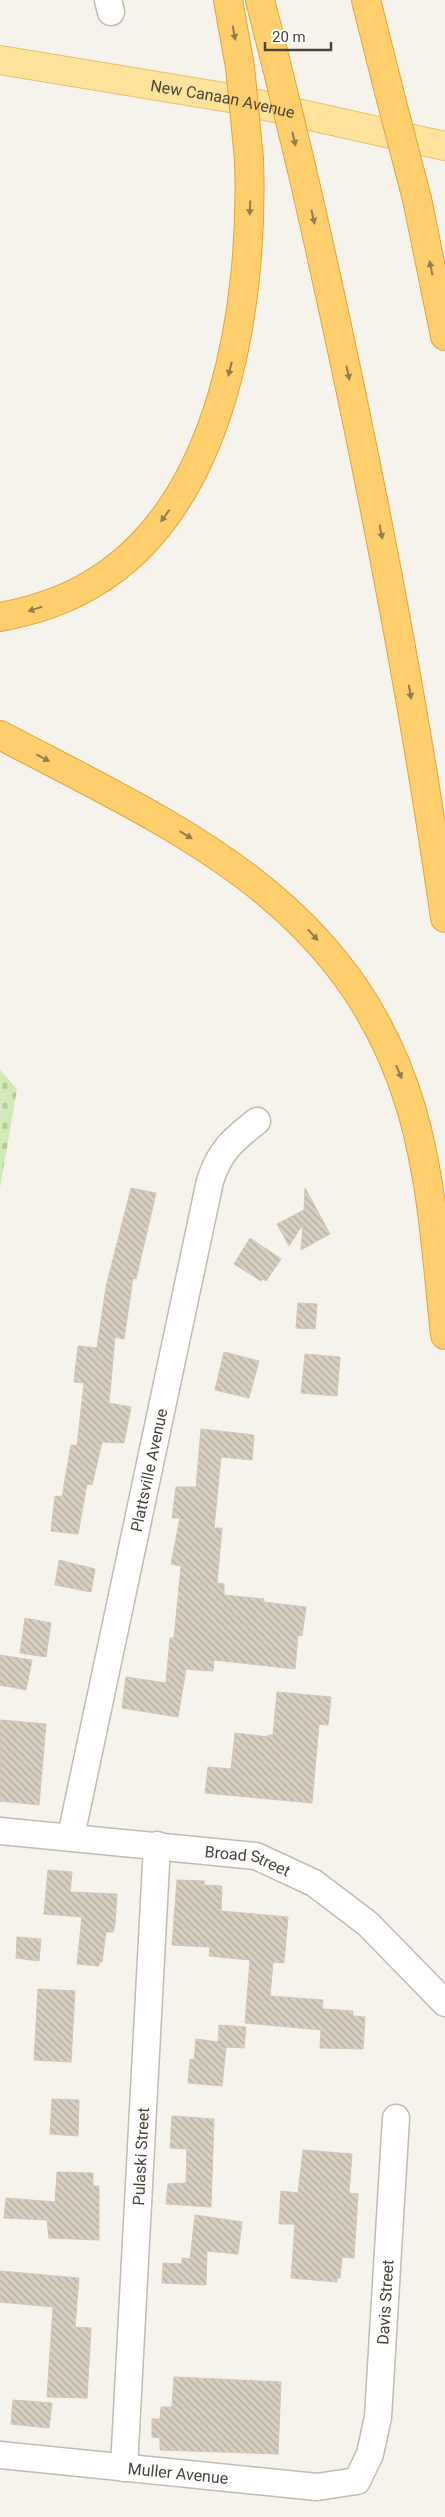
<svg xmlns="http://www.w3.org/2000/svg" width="445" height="2517" font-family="Roboto,sans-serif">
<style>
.cemetery{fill:url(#cemetery-stones)}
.building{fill:url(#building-back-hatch);stroke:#d3c7b4}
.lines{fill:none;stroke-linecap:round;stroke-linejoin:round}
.minor-casing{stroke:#c2bbae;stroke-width:29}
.major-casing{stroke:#e6c16a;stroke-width:30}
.highway-casing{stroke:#e0a43c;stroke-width:30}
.minor{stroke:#fff;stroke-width:26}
.major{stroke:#ffe39c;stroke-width:28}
.highway{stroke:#ffcf6e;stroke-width:28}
.highway-bridge-casing{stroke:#e0a43c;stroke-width:30;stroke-linecap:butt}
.highway-bridge{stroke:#ffcf6e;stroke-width:28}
.oneway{fill:#937c4e}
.labels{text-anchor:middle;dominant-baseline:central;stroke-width:4;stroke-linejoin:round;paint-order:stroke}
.street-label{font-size:16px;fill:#4b4439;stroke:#fff}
</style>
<defs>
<pattern id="cemetery-stones" width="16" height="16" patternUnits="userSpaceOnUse" patternTransform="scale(1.25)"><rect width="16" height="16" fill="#d2eab5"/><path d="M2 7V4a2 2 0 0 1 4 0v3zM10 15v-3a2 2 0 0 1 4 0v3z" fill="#b6ca9c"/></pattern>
<pattern id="building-back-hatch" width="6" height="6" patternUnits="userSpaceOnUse" patternTransform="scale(1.25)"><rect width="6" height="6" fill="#d8cfc1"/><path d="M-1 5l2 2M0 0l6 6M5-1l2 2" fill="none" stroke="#b1aa9e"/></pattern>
</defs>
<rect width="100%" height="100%" fill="#f6f3ec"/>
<path class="cemetery" d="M0 1070 17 1089 0 1188Z"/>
<path class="building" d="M131 1188 156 1193 136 1279 133 1278 124 1339 115 1337 109 1403 131 1407 124 1443 102 1442 92 1485 87 1484 78 1534 51 1531 55 1496 62 1497 71 1445 77 1446 84 1383 74 1382 78 1346 97 1348 106 1287Z
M305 1188 330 1234 301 1250 303 1224 289 1246 277 1224 304 1210Z
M250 1238 281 1259 266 1281 263 1279 261 1281 234 1264Z
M298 1303 317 1304 315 1329 296 1328Z
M224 1352 259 1361 249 1398 215 1390Z
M305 1354 340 1357 337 1396 301 1393Z
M201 1429 254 1435 252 1460 221 1457 214 1528H222L217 1583 224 1584V1595L264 1599V1602L306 1607 302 1636 298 1635 295 1669 214 1660 213 1671 186 1669 178 1717 122 1708 126 1677 166 1683 170 1638H174L181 1566 171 1564 180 1518H172L176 1487H196Z
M59 1560 95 1569 91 1592 55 1585Z
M25 1618 51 1623 46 1657 20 1653Z
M0 1655 32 1660 26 1690 0 1685Z
M277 1692 331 1697 328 1725 319 1724 312 1803 205 1793 208 1767 231 1769 235 1733 268 1737V1735H273Z
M0 1720 46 1724 39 1805 0 1801Z
M48 1870 72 1872 70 1892 117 1894 115 1925 113 1932H106L102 1962H99V1966L77 1964 82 1917 44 1914Z
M177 1880 204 1881V1885L222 1886 221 1911 288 1917 284 1963 273 1962 270 1996 323 2000 322 2009 353 2011V2016L365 2017 363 2049 320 2048 321 2030 245 2023 250 1960 209 1956 210 1947 172 1945Z
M17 1937 41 1939 39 1961 16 1958Z
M38 1989 75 1991 71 2062 34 2060Z
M219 2025 246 2027 244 2048 226 2047 222 2086 188 2083 190 2059 194 2060 196 2039 218 2042Z
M52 2099 79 2100 78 2136 50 2134Z
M172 2116 214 2119 211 2207 166 2204 168 2184 186 2183 187 2149 170 2148Z
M303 2150 352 2154 349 2193 358 2194 354 2258 342 2257 340 2278H337V2282L291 2278 295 2224H279L281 2191 298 2193Z
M57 2172 93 2173V2186H99V2240L49 2238 47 2220 4 2218 6 2198 55 2202Z
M195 2215 242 2222 238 2254 207 2251 206 2285 162 2283 163 2263 182 2264V2258L190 2259Z
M0 2271 79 2278 75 2327 91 2328 87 2398 47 2397 53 2307 0 2302Z
M174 2377 281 2382 278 2454 160 2450V2438L152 2437V2419H160L161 2407H172Z
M13 2400 52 2403 49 2428 11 2424Z"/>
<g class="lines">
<defs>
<g id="minor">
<path d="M108 0 111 12"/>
<path id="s1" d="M0 1831 256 1856 314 1883 368 1924 445 2003"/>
<path id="s2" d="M71 1836 210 1181C220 1150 233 1140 257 1121"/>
<path id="s3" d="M0 2455 317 2487 357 2481 370 2454 378 2417 396 2118"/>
<path id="s4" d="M124 2468 157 1845"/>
</g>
<g id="major">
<path id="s5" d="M0 60 230 98 445 146"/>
</g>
<path id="highway" d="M228 0 240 67
M260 0 279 75
M366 0 391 99
M302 170C359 417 409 666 445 918
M417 199 445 336
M0 617C32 611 64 601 92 584 226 505 254 300 249 159
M0 735C178 829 350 900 412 1111 433 1184 437 1261 445 1335"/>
</defs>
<use href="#minor" class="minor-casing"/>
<use href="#major" class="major-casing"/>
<use href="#highway" class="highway-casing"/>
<use href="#minor" class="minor"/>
<use href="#major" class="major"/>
<use href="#highway" class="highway"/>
<defs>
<path id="highway-bridge" d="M240 67 249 159
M279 75 302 170
M391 99 417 199"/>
</defs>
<use href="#highway-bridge" class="highway-bridge-casing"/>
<use href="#highway-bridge" class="highway-bridge"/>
</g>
<defs><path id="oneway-solid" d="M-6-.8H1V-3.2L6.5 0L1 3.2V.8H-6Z" transform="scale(1.25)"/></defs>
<g class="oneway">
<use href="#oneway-solid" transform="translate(234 33) rotate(80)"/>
<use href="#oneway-solid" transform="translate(294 139) rotate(77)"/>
<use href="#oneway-solid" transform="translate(250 208) rotate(92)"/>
<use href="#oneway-solid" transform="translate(313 217) rotate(77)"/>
<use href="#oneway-solid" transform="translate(431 268) rotate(-102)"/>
<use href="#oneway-solid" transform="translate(230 369) rotate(104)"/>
<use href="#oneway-solid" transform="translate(348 373) rotate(78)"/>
<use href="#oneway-solid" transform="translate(165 516) rotate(126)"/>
<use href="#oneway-solid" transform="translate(381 532) rotate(79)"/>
<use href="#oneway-solid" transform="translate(35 609) rotate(162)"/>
<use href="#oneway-solid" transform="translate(410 692) rotate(80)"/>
<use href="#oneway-solid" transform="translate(43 758) rotate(28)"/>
<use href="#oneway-solid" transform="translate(186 835) rotate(31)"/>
<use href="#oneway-solid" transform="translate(313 935) rotate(47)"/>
<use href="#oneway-solid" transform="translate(399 1072) rotate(67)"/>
</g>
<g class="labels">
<g class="street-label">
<text stroke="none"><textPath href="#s5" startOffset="226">New Canaan Avenue</textPath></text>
<text stroke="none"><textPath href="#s2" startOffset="374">Plattsville Avenue</textPath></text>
<text stroke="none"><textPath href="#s1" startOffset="250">Broad Street</textPath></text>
<text stroke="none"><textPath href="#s4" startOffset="312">Pulaski Street</textPath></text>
<text stroke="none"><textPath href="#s3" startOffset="542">Davis Street</textPath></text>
<text stroke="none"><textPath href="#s3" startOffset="179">Muller Avenue</textPath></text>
</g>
</g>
<path d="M265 42v8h66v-8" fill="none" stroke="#4b4439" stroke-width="2.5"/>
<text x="272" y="42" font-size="15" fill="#4b4439" stroke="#ffffff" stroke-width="4" paint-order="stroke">20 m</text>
</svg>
